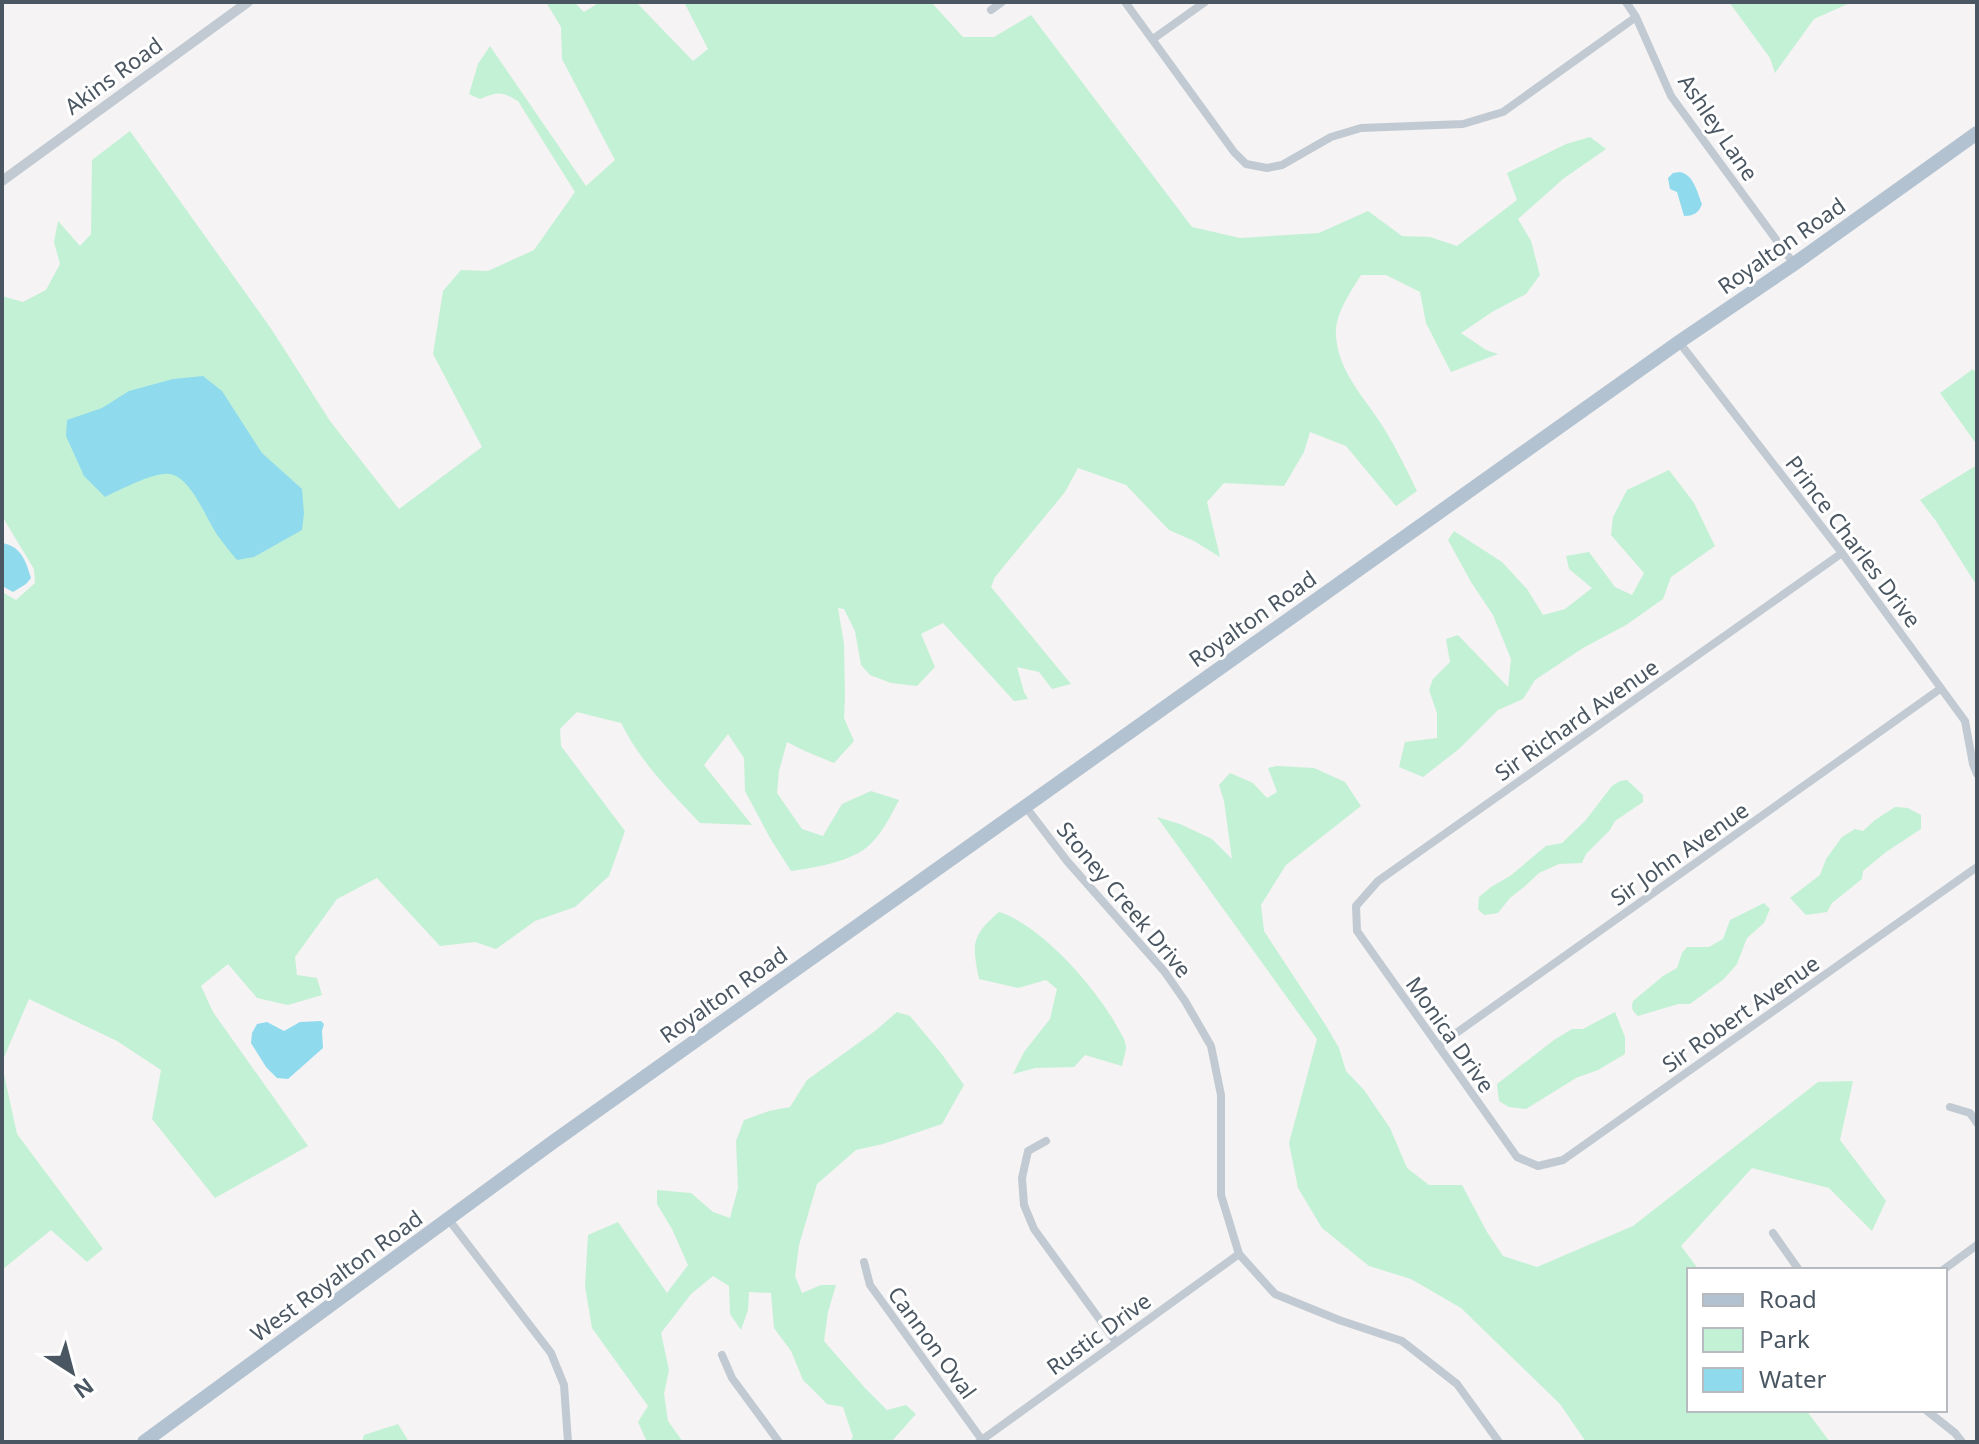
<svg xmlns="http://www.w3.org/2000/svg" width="1979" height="1444" font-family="'Noto Sans',sans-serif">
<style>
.green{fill:#c3f1d5}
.water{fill:#90daee}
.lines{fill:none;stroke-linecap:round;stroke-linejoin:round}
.minor{stroke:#c1cad2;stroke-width:8}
.tertiary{stroke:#c1cad2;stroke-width:10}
.primary{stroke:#b3c2d1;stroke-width:14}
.labels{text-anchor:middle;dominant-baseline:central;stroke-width:6;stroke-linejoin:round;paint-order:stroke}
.street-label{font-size:22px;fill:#4a5661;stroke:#fff}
</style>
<rect width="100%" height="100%" fill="#f5f3f3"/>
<path class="green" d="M546 2H574L584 12 600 2H636L693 61 708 49 684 2H931L963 37H994L1031 15 1192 227 1240 238 1319 233 1368 211 1402 236 1430 237 1457 246 1517 200 1507 173 1566 144 1590 137 1606 149 1563 179 1518 219 1531 241 1540 275 1526 294 1492 312 1461 333 1486 350 1498 354 1451 372 1426 323 1420 292 1386 275H1361C1350 293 1334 315 1336 337 1339 374 1367 400 1385 430 1397 450 1407 470 1417 491L1396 506 1346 446 1310 432 1304 452 1284 486 1224 483 1207 502 1220 557 1194 541 1169 530 1126 485 1078 468 1065 492 995 577 991 587 1071 684 1052 689 1039 672 1017 667 1024 692 1028 699 1014 701 943 623 921 634 935 667 917 686 891 683 870 675 861 665 855 631 844 609 838 608 844 644 845 697 844 718 854 741 834 763 805 751 787 742 779 771 777 793 802 829 823 836 842 804 871 791 899 800C890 817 881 836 866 848 848 862 813 868 791 871L770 838 745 791 744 758 728 734 704 765 752 825 700 823C669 790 642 764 621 723L577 712 560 729 561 746 625 831 609 876 575 907 535 921 496 949 475 942 440 946 377 878 337 899 295 957 297 975 317 978 322 995 288 1005 257 998 228 964 201 986 213 1012 308 1146 215 1198 152 1119 161 1070 117 1041 29 999 2 1062V592L16 600 35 583 34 569 2 516V296L23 302 46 290 60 264 54 242 58 221 80 246 91 234 92 160 130 131 272 330 330 421 399 509 482 447 433 354 443 291 461 270 488 271 534 250 575 192 518 101C501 91 498 92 480 99L469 94 478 64 490 46 586 186 615 160 562 59 561 27Z
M1729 2H1852L1814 19 1775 73 1770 58Z
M1973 369 1977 374V445L1940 393Z
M1977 465V586L1936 521 1920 500Z
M1669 470 1694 503 1715 546 1671 577 1663 599 1626 625 1583 648 1535 680 1523 699 1498 710 1459 749 1423 777 1399 767 1405 742 1437 738V713L1429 690 1433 679 1450 662 1446 639 1458 635 1508 687 1511 659 1493 615 1471 582 1448 540 1454 531 1502 562 1527 589 1543 615 1565 609 1592 588 1569 569 1566 556 1589 552 1615 587 1632 595 1644 573 1611 535 1613 517 1627 490Z
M1277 766 1314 768 1345 782 1361 806 1286 865 1261 905 1264 931 1325 1024 1339 1048 1346 1071 1364 1090 1390 1128 1407 1168 1429 1185H1462L1487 1232 1503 1256 1537 1267 1633 1226 1818 1082 1853 1081 1840 1140 1886 1201 1872 1231 1829 1188 1752 1168 1681 1246 1699 1270H1689V1410H1806L1830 1442H1586L1560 1404 1461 1308 1411 1279 1369 1266 1322 1228 1298 1188 1289 1143 1317 1039 1157 817 1180 824 1212 839 1232 859 1224 801 1219 785 1230 773 1253 783 1267 798 1277 792 1268 768Z
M1627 780 1643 795V802L1615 821 1610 830 1586 854 1582 863 1559 864 1539 873 1524 887 1510 898 1498 913 1484 915 1478 909 1479 897 1491 887 1510 876 1546 846 1562 843 1585 821 1612 786 1620 781Z
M1895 807 1908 808 1921 815V829L1886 852 1863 871 1862 879 1832 903 1827 912 1806 915 1790 898 1820 875 1826 859 1842 837 1855 829 1863 831 1875 820Z
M1764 903 1770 909 1764 923 1747 938 1737 964 1724 979 1690 1004H1678L1638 1016C1632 1011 1631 1008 1633 1001L1663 976 1677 968 1682 953 1687 947H1709L1723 939 1730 920Z
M999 912C1042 925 1099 991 1119 1030 1122 1035 1126 1042 1126 1047 1126 1053 1123 1060 1122 1066L1085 1055 1074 1067 1035 1068 1013 1074 1024 1052 1050 1019 1057 989 1046 980 1018 988 979 979C972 944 971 936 999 912Z
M897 1012 910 1016 941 1053 964 1085 942 1124 883 1144 856 1150 817 1184 799 1245 795 1276 802 1293 821 1285H836L828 1312 824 1341 865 1388 887 1410 906 1405 916 1414 891 1442H850L853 1437 843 1407 827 1404 803 1380 791 1351 774 1328 771 1293 749 1292 748 1310 741 1330 730 1314 729 1286 713 1276 691 1294 661 1333 669 1370 664 1394 668 1421 683 1442H647L638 1422 648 1406 592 1328 585 1286 588 1235 618 1222 667 1293 688 1265 672 1229 657 1204V1190L691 1193 713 1212 730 1218 738 1188 736 1141 744 1120 769 1111 790 1107 807 1080 875 1031Z
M1615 1012 1625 1037V1054L1598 1070 1576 1078 1526 1109 1509 1107 1499 1101 1497 1084 1554 1040 1572 1029H1583Z
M2 1065 17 1134 103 1249 87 1262 51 1230 3 1269 2 1268Z
M398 1424 409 1442H362L364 1435Z"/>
<path class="water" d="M1680 172C1694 175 1697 192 1702 204 1699 213 1693 216 1684 216L1677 192 1670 189 1668 178 1673 173Z
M203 376 222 391 262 453 302 489 304 514 302 530 254 557 237 560C230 552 224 544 218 536 206 519 191 476 169 474 154 472 120 490 105 497L84 476 66 436 67 420 102 408 129 391 173 379Z
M2 543C21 546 26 561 31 578L26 584 13 592 2 586Z
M321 1021 324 1024 322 1031 323 1048 288 1079 277 1078 266 1067 251 1043 252 1033 257 1024 267 1022 284 1031 300 1022Z"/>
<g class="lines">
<path class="minor" d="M1125 2 1234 152 1246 164 1267 168 1282 165 1331 137 1361 128 1463 124 1503 112 1636 17
M1626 2 1636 17 1671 96 1794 264
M991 10 1002 2
M1153 39 1205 2
M1679 342 1842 553 1965 721 1973 764 1977 774
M1842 553 1378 881 1356 906 1357 931 1517 1157 1538 1166 1563 1160 1977 867
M1025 806 1067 861 1164 971 1185 1001 1211 1046 1221 1095V1195L1239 1254 1275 1294 1339 1320 1402 1341 1457 1384 1499 1442
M1438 1046 1940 689
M1950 1107 1970 1113 1977 1123
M1046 1141 1028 1151 1022 1178 1024 1205 1034 1229 1116 1342
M449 1220 551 1353 564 1385 568 1442
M1773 1233 1799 1270
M864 1262 870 1285 982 1440
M1943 1270 1977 1245
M722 1355 732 1378 779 1442
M1926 1410 1955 1433 1962 1442
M979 1442 1239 1254"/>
<path class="tertiary" d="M2 181 248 2"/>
<path class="primary" d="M144 1442 553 1142 1679 342 1794 264 1977 133"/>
</g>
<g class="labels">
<g class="street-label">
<text transform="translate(113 75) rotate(-36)">Akins Road</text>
<text transform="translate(1719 127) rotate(56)">Ashley Lane</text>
<text transform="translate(1781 245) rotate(-35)">Royalton Road</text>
<text transform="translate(1854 541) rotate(53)">Prince Charles Drive</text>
<text transform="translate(1252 618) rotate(-35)">Royalton Road</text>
<text transform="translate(1576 719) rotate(-35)">Sir Richard Avenue</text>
<text transform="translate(1679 853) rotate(-35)">Sir John Avenue</text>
<text transform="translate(1125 899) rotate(50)">Stoney Creek Drive</text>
<text transform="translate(723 994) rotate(-35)">Royalton Road</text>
<text transform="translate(1740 1013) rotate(-35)">Sir Robert Avenue</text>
<text transform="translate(1451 1034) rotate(55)">Monica Drive</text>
<text transform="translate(336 1275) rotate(-36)">West Royalton Road</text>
<text transform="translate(1098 1333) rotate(-36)">Rustic Drive</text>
<text transform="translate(933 1342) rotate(54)">Cannon Oval</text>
</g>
</g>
<rect width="1979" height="1444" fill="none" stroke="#4a5661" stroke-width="8"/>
<rect x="1687" y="1268" width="260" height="144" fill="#ffffff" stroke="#b7bbc0" stroke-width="2"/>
<rect x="1703" y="1294" width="40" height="12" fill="#b3c2d1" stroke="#b7bbc0" stroke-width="2"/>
<text x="1759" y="1308" font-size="24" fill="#4a5661">Road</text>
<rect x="1703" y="1328" width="40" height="24" fill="#c3f1d5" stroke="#b7bbc0" stroke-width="2"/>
<text x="1759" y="1348" font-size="24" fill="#4a5661">Park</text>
<rect x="1703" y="1368" width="40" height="24" fill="#90daee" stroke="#b7bbc0" stroke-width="2"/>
<text x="1759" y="1388" font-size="24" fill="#4a5661">Water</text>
<g transform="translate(72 1372) rotate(144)" stroke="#ffffff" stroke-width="6" paint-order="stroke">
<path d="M0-6L14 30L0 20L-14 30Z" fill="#4a5661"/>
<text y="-12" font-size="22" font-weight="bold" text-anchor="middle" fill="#4a5661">N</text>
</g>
</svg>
